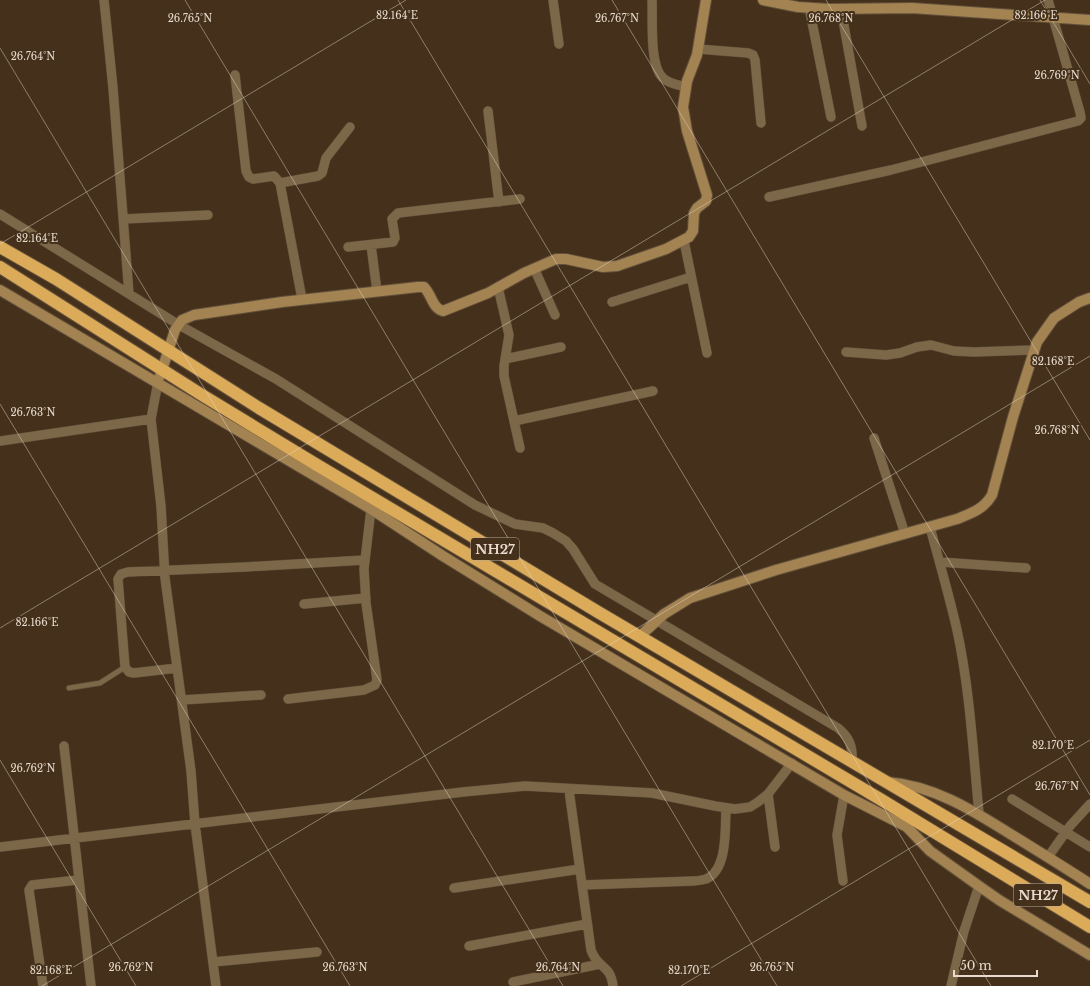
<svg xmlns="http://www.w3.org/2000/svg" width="1090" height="986" font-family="'Libre Baskerville',serif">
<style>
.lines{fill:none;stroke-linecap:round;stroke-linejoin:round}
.lane-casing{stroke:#62503b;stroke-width:6}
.street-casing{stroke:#62503b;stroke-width:10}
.secondary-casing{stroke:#62503b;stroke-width:12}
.highway-casing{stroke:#62503b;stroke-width:14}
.lane{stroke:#7c6849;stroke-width:4.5}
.street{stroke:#7c6849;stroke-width:9}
.secondary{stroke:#a38351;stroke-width:10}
.highway{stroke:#dcab59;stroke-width:12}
.ticks{fill:none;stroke:#e8dbce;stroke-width:1;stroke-opacity:0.45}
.labels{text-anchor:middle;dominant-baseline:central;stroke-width:4;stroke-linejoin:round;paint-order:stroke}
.shield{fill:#45311b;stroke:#b7a898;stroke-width:1}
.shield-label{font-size:13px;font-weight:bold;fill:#e8dbce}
.ticks-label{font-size:10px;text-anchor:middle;fill:#e8dbce;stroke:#45311b;stroke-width:4;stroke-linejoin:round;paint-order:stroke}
</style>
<rect width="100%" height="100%" fill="#45311b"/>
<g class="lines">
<defs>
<path id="lane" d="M69 688 100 683 125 667"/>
<path id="street" d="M104 0 113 88 129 294
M553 0 559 44
M652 0C653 19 649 66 663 78 669 84 679 85 686 87
M809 7 831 117
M841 9 862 126
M698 49 748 53 753 55 755 60 761 123
M235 75 246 171 249 177 253 179 274 176 280 183 302 299
M488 111 499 202
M280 183 318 176 322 173 326 158 350 127
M769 197 891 170 1078 121 1081 118 1080 112 1048 0
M0 214 179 325 276 379 475 505 515 524 543 528 553 533 566 541 573 549 595 584 838 728C850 738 853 747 852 762
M123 219 208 215
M684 241 707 353
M371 245 377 291
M348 247 393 242 395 238 392 219 398 213 520 199
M534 268 555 315
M498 287 509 335 504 366V376L520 448
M612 302 691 277
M846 352 886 355 900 353 917 347 931 345 954 351 974 352 1034 350
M505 359 561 347
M158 382 151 419 161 506 165 578 191 771 195 824 216 986
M514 421 653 391
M874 438 905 534
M0 441 151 419
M930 527C939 561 949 595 957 630 970 690 973 752 979 813
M940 562 1026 568
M304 604 366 598
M177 668 134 673 129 672 125 667 118 579 121 574 128 572 245 567 365 560
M288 699 364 690 375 685 377 680 366 603 364 569 371 509
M182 700 261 695
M64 746 91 986
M569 790 591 950C598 970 610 963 613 986
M768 794 775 847
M1012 799 1090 847
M0 847 463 792 525 786 652 793 715 806 735 809 750 807 758 802 768 794 792 763
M1048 857 1070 826 1090 804
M843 881 837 835 844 795
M582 885 693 881C697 881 702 880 706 879 728 870 725 828 726 808
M454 888 580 869
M469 946 587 924
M213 962 317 952
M513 982 600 964
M43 986 29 890 32 885 78 880
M951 986 964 931 979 886"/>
<path id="secondary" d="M763 0 798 7 829 9 912 8 1090 20
M0 290 371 509 443 556 540 616 844 795 907 827
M160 376 175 330 182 320 194 315 282 302 418 287H424C432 295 432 308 443 311L488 293 524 273 556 259H566L603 267 617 266 666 249 689 237 693 231 694 213 697 208 706 201 707 195 687 131 683 107 687 81 697 55 706 0
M640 636 664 614 690 598 776 570 957 519C972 513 984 509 992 495L1013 417 1037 342 1054 318 1079 302 1090 298
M887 782C935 786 972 810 1012 835 1038 851 1064 867 1090 884
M903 823 930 851 979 886 999 900 1090 955"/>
<path id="highway" d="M0 247 56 279 259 408 598 612 1090 902
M0 267 202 395 317 465 880 799 1090 927"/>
</defs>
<use href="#lane" class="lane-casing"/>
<use href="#street" class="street-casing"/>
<use href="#secondary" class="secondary-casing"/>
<use href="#highway" class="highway-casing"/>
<use href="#lane" class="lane"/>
<use href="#street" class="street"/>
<use href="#secondary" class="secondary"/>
<use href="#highway" class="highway"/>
</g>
<path class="ticks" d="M185 0 777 986M398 0 991 986M612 0 1090 795M826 0 1090 440M1040 0 1090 84M0 48 563 986M0 244 406 0M0 404 350 986M0 628 1045 0M0 760 136 986M42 986 1090 356M681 986 1090 740"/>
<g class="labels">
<g class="shield">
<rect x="471" y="538" width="48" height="22" rx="3"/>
<rect x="1014" y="884" width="48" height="22" rx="3"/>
</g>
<g class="shield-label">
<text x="495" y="549">NH27</text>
<text x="1038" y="895">NH27</text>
</g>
</g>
<g class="ticks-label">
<text x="1036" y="19">82.166°E</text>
<text x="397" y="19">82.164°E</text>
<text x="190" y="22">26.765°N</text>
<text x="617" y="22">26.767°N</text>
<text x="831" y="22">26.768°N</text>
<text x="33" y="60">26.764°N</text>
<text x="1057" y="79">26.769°N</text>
<text x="37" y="242">82.164°E</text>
<text x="1053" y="365">82.168°E</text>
<text x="33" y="416">26.763°N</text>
<text x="1057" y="434">26.768°N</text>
<text x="37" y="626">82.166°E</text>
<text x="1053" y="749">82.170°E</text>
<text x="33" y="772">26.762°N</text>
<text x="1057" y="790">26.767°N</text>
<text x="131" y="971">26.762°N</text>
<text x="345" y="971">26.763°N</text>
<text x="558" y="971">26.764°N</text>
<text x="772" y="971">26.765°N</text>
<text x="51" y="974">82.168°E</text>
<text x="689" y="974">82.170°E</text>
</g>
<path d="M954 970v6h83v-6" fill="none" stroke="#e8dbce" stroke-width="2"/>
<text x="960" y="970" font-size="12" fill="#e8dbce" stroke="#45311b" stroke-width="3" paint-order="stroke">50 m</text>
</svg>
